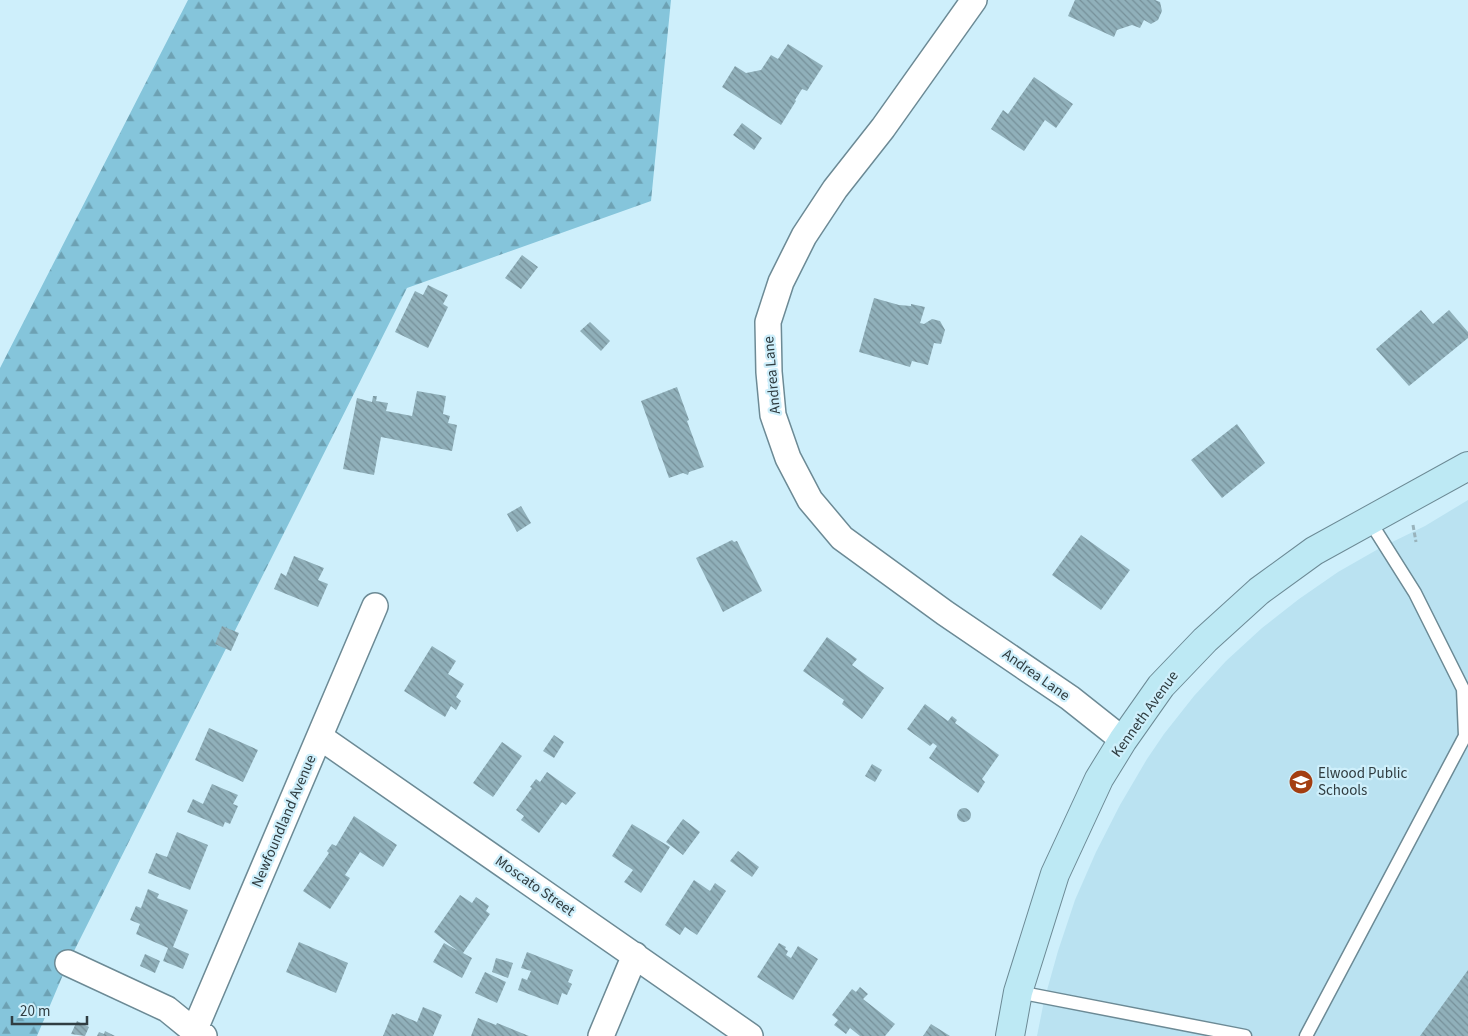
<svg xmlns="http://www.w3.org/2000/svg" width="1468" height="1036" font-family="'Source Sans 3',sans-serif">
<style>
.built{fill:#bae2f1}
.forest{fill:url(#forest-firs)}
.building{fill:url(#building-back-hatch)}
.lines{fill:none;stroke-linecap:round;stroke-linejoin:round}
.lane-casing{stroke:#6c8a95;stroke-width:15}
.street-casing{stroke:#6c8a95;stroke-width:28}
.secondary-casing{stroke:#6c8a95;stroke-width:30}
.path{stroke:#99b3bc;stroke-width:3;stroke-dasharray:5 2.5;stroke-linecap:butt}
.lane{stroke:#fff;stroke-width:12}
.street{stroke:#fff;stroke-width:25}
.secondary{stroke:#bde9f4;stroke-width:28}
.labels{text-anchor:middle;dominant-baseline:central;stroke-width:4.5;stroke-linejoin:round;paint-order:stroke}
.street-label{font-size:15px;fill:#303d41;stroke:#ceeffb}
.poi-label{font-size:15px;fill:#303d41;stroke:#ceeffb;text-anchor:start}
</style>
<defs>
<pattern id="forest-firs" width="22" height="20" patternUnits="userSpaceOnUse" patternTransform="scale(1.25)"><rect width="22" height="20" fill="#85c5db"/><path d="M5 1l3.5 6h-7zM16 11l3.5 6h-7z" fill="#6da1b3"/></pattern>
<pattern id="building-back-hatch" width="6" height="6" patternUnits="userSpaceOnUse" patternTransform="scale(1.25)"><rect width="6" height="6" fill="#90b0ba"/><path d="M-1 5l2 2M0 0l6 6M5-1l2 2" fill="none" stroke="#769099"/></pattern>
</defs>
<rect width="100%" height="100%" fill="#ceeffb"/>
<path class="built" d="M1468 500V1036H1037L1044 1001 1058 951 1075 900 1096 852 1120 805 1147 759 1164 734 1194 696 1226 661 1262 628 1299 599 1338 572 1380 548 1425 526Z"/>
<path class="forest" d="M188 0H671L651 201 407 288 68 963 37 1036H0V368Z"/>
<path class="building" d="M1075 0H1155L1160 2 1162 11 1158 20 1151 24 1144 20 1140 28 1132 25 1117 30 1114 37 1068 16Z
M788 44 823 66 807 91 802 89 795 100 796 101 781 125 722 87 735 66 746 73 761 70 771 55 778 59Z
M1034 77 1073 104 1056 128 1045 120 1024 151 991 129 1003 110 1008 114Z
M742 123 762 138 754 150 733 135Z
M522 255 538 267 521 289 505 278Z
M428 285 448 295 443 304 448 307 428 348 395 332 415 291 423 295Z
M874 298 899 305 911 306V304L925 307 920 323 924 324 932 319 940 321 945 330 941 344 934 343 928 365 912 361 910 367 859 352Z
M1421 310 1433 324 1449 310 1468 332V338L1409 386 1376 349Z
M590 322 610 341 601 351 580 331Z
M677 387 689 420 687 421 704 467 689 472 688 475 683 473 669 478 641 401Z
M417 391 446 396 443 414 450 416 448 423 457 425 452 451 381 437 374 475 343 469 357 398 372 402 373 396H377L376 401 388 403 386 411 412 416Z
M1237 424 1265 463 1222 498 1191 460Z
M521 506 531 523 517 532 507 514Z
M1081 535 1130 570 1101 610 1052 575Z
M732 540 734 542 737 541 762 591 723 612 696 558Z
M294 556 324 568 318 580 328 584 318 607 274 589 281 573 286 576Z
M222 626 239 633 231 651 215 644Z
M827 637 857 659 852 665 884 688 862 719 842 704 844 700 803 671Z
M432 646 456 661 448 674 464 684 456 697 461 701 456 710 451 706 445 717 404 691Z
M925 704 948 721 952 716 957 720 955 723 999 755 982 779 985 782 978 793 929 758 937 746 933 743 930 746 907 729Z
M209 728 258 750 243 782 195 760Z
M554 735 564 742 554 758 543 751Z
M502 742 522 756 493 797 473 783Z
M872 764 882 770 875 782 865 776Z
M547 772 576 793 566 805 562 802 539 833 521 820 524 816 516 810 532 788 530 787 536 779 540 782Z
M212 784 238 795 233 804 238 806 230 824 225 822 223 827 187 812 193 799 203 804Z
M957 815a7 7 0 1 1 14 0a7 7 0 1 1-14 0Z
M354 816 397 845 383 867 360 852 345 875 350 878 330 909 303 891 329 853 327 851 332 844 336 846Z
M683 819 700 832 683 855 666 842Z
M632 824 670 847 641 893 624 882 633 870 612 856Z
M177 832 208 845 190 890 148 873 156 853 167 857Z
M738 851 759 867 752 877 730 861Z
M694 880 710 891 715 883 726 891 697 935 685 927 680 935 665 925Z
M148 889 159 894 157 898 188 910 173 947 189 954 183 969 163 961 168 948 136 934 140 924 130 920 136 906 141 908Z
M460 895 472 903 476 897 489 906 486 911 490 914 463 953 472 958 462 978 433 962 444 943 458 951 434 932Z
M299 942 348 963 336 993 286 972Z
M779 943 786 947 785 949 788 951 786 955 791 958 798 946 818 959 793 1000 757 977Z
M527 952 573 970 568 982 572 984 567 995 562 993 558 1005 518 990 522 978 527 980 531 971 521 968Z
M145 954 160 961 155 973 140 966Z
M496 958 513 963 508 978 492 972Z
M1468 970V1036H1420Z
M485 972 506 982 497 1003 475 993Z
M860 987 868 994 863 999 895 1024 885 1036H860L850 1028 846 1034 834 1025 838 1020 832 1015 852 989 856 992Z
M423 1007 442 1015 433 1036H383L392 1014 395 1015 396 1013 417 1022Z
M478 1018 496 1025 497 1023 529 1036H471Z
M77 1021 89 1027 85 1036 71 1034Z
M931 1024 950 1036H923Z
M105 1031 115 1036H97L99 1032 104 1034Z"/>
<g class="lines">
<defs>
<path id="lane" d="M1018 992 1245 1036
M1306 1036 1465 736 1463 689 1415 593 1369 520"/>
<path id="street" d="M974 0 883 128 835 189 804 236 781 282 768 322 769 372 773 415 788 458 810 500 842 538 945 613 1070 698 1123 740
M320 737 750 1036
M68 963 167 1009 194 1031 204 1036
M192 1036 375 606
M601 1036 635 955"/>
<path id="secondary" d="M1010 1036 1018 992 1055 874 1099 779 1123 740 1161 686 1205 640 1259 591 1314 551 1468 466"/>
</defs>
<use href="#lane" class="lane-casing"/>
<use href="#street" class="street-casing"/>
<use href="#secondary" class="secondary-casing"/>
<path class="path" d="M1413 525 1416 542"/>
<use href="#lane" class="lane"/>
<use href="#street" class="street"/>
<use href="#secondary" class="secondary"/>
</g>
<defs>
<symbol id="school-disc" viewBox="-11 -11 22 22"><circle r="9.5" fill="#a33e11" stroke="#ceeffb"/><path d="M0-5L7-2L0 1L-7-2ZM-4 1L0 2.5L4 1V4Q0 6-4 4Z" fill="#fff"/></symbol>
</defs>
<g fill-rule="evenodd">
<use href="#school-disc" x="1287" y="768" width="28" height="28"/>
</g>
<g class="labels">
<g class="street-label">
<text transform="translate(772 375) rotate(-95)">Andrea Lane</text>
<text transform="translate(1036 675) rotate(35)">Andrea Lane</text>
<text transform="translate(1145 714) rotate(-54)">Kenneth Avenue</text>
<text transform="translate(284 821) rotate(-67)">Newfoundland Avenue</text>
<text transform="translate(535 886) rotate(35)">Moscato Street</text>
</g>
<g class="poi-label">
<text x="1318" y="773">Elwood Public<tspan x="1318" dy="17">Schools</tspan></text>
</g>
</g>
<path d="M12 1016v8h75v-8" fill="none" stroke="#303d41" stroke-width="2.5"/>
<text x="20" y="1016" font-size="15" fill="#303d41" stroke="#ceeffb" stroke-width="4" paint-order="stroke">20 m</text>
</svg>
